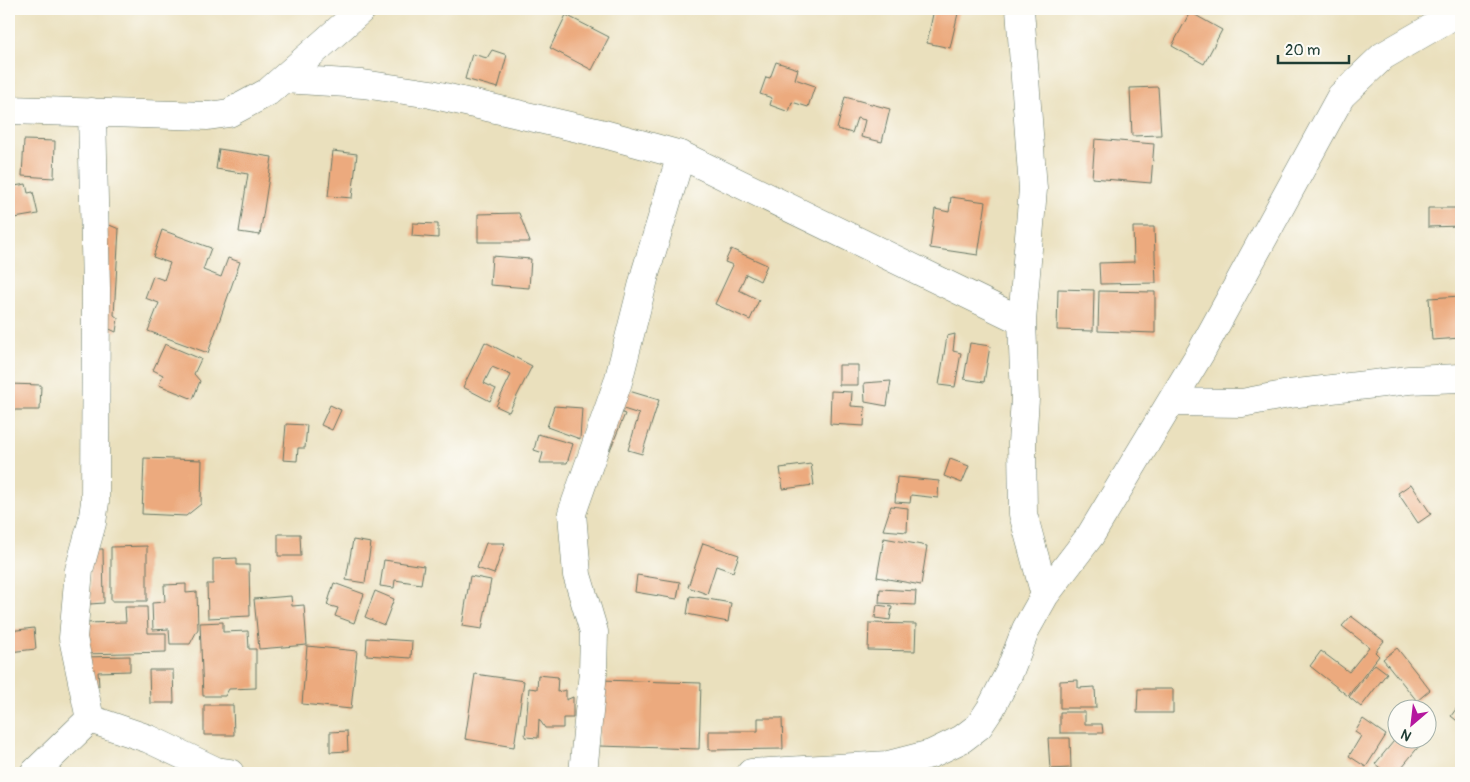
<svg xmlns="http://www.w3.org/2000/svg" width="1470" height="782" font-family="Pangolin,sans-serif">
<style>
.building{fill:#ecaa7e}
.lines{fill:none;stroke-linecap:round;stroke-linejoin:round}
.minor-casing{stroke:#667664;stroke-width:29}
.minor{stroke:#fff;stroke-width:28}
</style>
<rect width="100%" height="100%" fill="#fdfcf7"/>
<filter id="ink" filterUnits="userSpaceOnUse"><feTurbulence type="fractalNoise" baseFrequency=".02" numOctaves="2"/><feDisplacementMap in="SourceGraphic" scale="10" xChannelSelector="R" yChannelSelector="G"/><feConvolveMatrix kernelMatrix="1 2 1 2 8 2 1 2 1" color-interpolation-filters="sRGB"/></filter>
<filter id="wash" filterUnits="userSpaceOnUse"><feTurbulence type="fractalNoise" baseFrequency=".0096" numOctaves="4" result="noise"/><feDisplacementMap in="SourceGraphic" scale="20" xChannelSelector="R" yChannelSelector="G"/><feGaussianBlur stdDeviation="1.12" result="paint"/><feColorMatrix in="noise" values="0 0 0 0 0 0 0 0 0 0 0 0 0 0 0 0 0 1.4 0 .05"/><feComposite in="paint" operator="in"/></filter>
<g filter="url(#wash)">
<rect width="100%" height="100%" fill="#eae0bd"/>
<g id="blocks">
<path class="building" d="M934 9H959L950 48 927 43Z
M1190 12 1222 30 1204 64 1172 46Z
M566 15 609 37 592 70 550 48Z
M492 50 507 55 498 88 465 79 472 54 487 58Z
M776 62 798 69 795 79 815 86 808 107 792 102 789 112 770 105 772 98 760 94 766 77 770 78Z
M1158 87 1161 135 1132 136 1130 88Z
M845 97 890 109 882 142 861 137 865 120 857 118 852 133 837 129Z
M1095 139 1154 144 1151 183 1092 178Z
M24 140 55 141 54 178 22 176Z
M219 149 272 157 260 235 239 232 248 174 216 169Z
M333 151 357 154 352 198 328 196Z
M26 184 28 193 33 192 38 214 9 219V187Z
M951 197 986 202 978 255 930 248 935 209 949 212Z
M1428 208H1461V226L1428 227Z
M519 213 530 242H478V214Z
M413 223 438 224V238L412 236Z
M107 224 119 229 114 315 118 318 116 332 101 325Z
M1133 227H1154L1156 283 1100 284 1099 263 1134 262Z
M162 230 211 248 203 270 221 277 228 258 240 262 208 353 148 331 159 303 145 298 153 276 164 280 170 263 153 257Z
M731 249 767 265 760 281 746 274 739 290 759 300 750 320 715 304 733 265 725 262Z
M492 256 531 259 529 288 490 285Z
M1058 289 1094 290 1093 331 1057 330Z
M1099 291 1155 292V333L1098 331Z
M1461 296V338L1432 340 1429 298Z
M955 334 953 351 961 353 955 387 939 385 947 336Z
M485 342 532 366 509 412 496 406 511 375 492 367 484 383 496 389 490 401 463 387Z
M970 343 990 346 984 382 964 379Z
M165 344 201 359 194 374 200 381 193 399 159 385 163 375 153 370Z
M839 365H858V385H839Z
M891 381 887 406 865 402 864 383Z
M9 384 41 385 40 410H9Z
M619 388 659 400 642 454 628 450 639 414 614 406Z
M831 391 852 392 851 406 865 407 864 426 830 424Z
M330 405 341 410 332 430 321 425Z
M554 406 582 408 580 439 547 427Z
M612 409 625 414 610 450 598 445Z
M286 424 307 425 305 448H298L297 461 283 460Z
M538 434 573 444 567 463H540L543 453 534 450Z
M144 458 202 460 201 504 186 516 142 514Z
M950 459 969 466 962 483 944 476Z
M811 464 814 485 783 489 780 468Z
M897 477 939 481 938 498 911 495 910 503 895 502Z
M1411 484 1431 514 1418 523 1398 493Z
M891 506 908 508 907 532 883 530Z
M278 534H300L301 556H278Z
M884 538 927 546 921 585 877 577Z
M353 540 371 543 365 583 346 580Z
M486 543H505L494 574 477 568Z
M703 543 739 555 733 572 716 566 707 594 688 587Z
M147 546V601H111V547Z
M89 549H103L104 603 90 604Z
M237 558V565H249L250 616 208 618 207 584H213V559Z
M384 560 424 566 421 584 395 580 394 588 380 586Z
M637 575 680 582 677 599 635 592Z
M470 576 491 580 482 629 462 626Z
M334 583 364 594 354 623 335 616 338 608 327 605Z
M186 584V593L197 592 198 629 190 644H170L169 629 153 630 152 603 165 602 164 585Z
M880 589 916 591 915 605 879 603Z
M375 591 394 599 384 625 365 617Z
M291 596 292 606 304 605 307 645 259 649 254 599Z
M690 596 731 603 728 622 687 614Z
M877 605 892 607 890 620 875 618Z
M125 607H147L148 633H166V652L84 654 83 623 126 622Z
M1351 616 1384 641 1375 652 1379 656 1348 696 1310 666 1321 651 1349 672 1369 647 1342 626Z
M223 622V632L248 631 249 649H256V688L229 689 225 696H203L200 623Z
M869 623 916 624 915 651 868 650Z
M34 628 36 649 9 652V631Z
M367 638 412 641 411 658 366 655Z
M307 646 357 651 351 709 302 704Z
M1397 648 1430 690 1417 701 1383 659Z
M130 656V671L98 672 99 686H85L84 657Z
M1375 664 1387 673 1361 707 1349 697Z
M149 670H173L174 703H150Z
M475 674 524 681 514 747 465 739Z
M538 675 558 677 557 692 566 690V700L573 697V718H563V728H545L539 719 538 738 525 737 529 688 537 689Z
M601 680 701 683 699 749 599 746Z
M1078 680V688L1095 687 1096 708H1060V681Z
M1138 689H1173V713H1137Z
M1461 702V724L1451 716Z
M204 705H233L234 735H204Z
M1060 712H1085V724H1102L1103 733H1060Z
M758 718H782L783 749 709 750V731H758Z
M1363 719 1386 735 1366 767 1349 756 1361 736 1355 732Z
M347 731 348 751 330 752V732Z
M1398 736V740H1412V742L1420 745 1397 773H1387L1375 764Z
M1048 738H1070L1071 768 1050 769Z
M1306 770 1342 771V773H1306Z
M1071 771V773H1054V772Z"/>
</g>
</g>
<g filter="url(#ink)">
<use href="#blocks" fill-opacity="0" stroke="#667664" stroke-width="1"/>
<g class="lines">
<defs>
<path id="minor" d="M1020 9 1033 189 1022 321 1025 399 1022 443 1023 514 1045 595
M283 79 363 84 431 94 604 134 681 155 1022 321
M9 110 208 116 229 113 268 92 362 9
M1171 402 1242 403 1289 394 1409 380 1461 378
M90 719 73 638 79 570 92 523 95 502 96 288 92 112
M90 719 149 739 216 771 230 773
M34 773 90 719
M583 773 593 672 594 632 577 575 572 513 618 382 646 271 681 155
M751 773 888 765 931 754 962 739 979 726 991 708 1009 673 1026 629 1045 595 1090 536 1201 352 1341 96 1383 56 1461 11"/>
</defs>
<use href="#minor" class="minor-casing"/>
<use href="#minor" class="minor"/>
</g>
</g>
<rect width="1470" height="782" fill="none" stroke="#fdfcf7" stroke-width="30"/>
<g transform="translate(1412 724) rotate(208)"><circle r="24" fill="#fdfcf7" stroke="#a4b0a9"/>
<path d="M0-4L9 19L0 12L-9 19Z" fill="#b5179e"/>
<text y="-8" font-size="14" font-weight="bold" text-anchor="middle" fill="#1f3d34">N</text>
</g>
<path d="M1278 55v8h71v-8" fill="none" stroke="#1f3d34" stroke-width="2.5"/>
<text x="1285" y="55" font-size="15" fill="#1f3d34" stroke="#fdfcf7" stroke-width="4" paint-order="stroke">20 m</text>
</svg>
